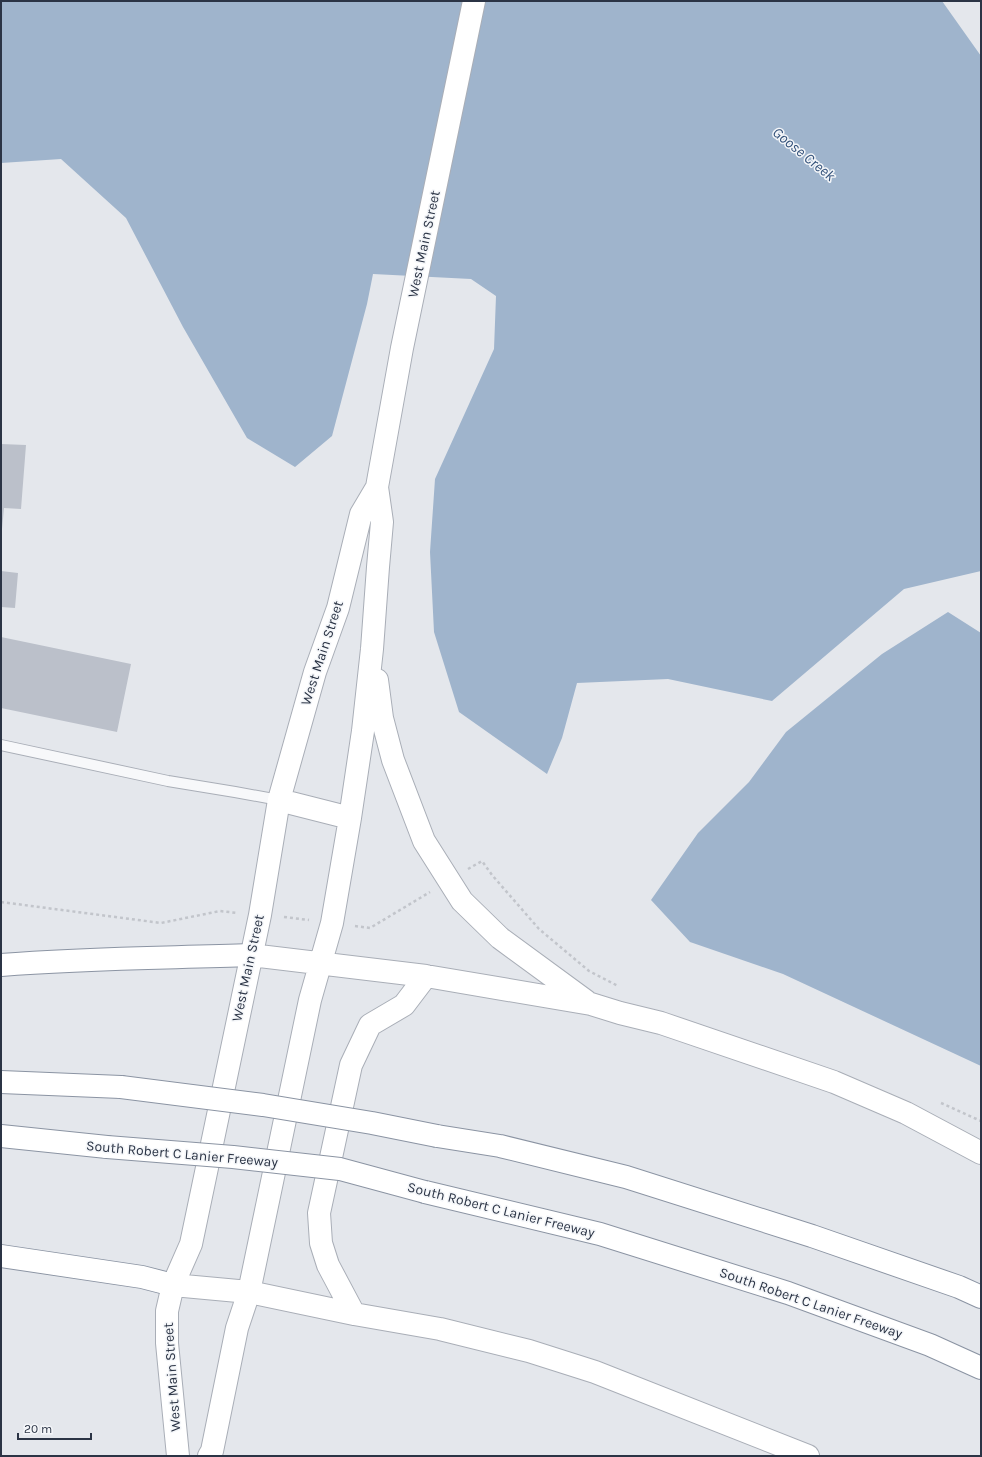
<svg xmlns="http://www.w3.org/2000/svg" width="982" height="1457" font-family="Karla,sans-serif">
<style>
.water{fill:#9fb4cc}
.building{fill:#bbc0ca}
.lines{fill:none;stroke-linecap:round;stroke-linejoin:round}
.service-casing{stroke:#a9aeb7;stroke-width:12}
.secondary-casing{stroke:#a9aeb7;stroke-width:24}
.motorway-casing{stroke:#8b94a3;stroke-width:24}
.path{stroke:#c2c5cb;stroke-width:2.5;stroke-dasharray:3 3;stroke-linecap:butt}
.service{stroke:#f7f8fa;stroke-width:10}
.secondary{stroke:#fff;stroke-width:22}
.motorway{stroke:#fff;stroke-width:22}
.motorway-bridge-casing{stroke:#8b94a3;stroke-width:24;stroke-linecap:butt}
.motorway-bridge{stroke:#fff;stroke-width:22}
.labels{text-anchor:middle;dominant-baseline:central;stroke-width:3;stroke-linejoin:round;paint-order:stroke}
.street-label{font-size:14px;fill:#2b3445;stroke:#f4f6f9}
.water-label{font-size:15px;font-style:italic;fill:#34527a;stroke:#f4f6f9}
</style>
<rect width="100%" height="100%" fill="#e4e7ec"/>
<path class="water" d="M1 1H942L981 56V571L904 589 772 701 668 679 577 683 562 738 547 774 459 712 434 632 430 552 435 479 494 349 496 296 471 279 373 274 367 304 332 436 295 467 247 438 183 327 126 218 61 159 1 163Z
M948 612 981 633V1066L783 974 690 942 651 900 698 833 749 782 786 732 882 654Z"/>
<path class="building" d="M1 444 26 445 21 509 4 508 2 529H1Z
M1 571 18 573 15 608 1 607Z
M1 637 131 664 117 732 1 708Z"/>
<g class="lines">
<defs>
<path id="service" d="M1 745 168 781 235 792 279 800"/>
<path id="secondary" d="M377 680 382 718 393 760 424 841 462 901 500 938 586 1001
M279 800 350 818
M251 955 426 976 591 1004 620 1013 661 1023 834 1082 906 1113 981 1153
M173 1285 249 1292 354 1314 440 1329 529 1351 595 1372 808 1456
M354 1314 328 1265 321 1243 319 1213 351 1065 370 1025 404 1005 426 976
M178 1456 167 1343V1311L173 1285 191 1244 260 915 279 800 315 672 338 608 361 514 377 487
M209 1456 212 1451 237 1328 249 1292 310 1000 332 923 350 818 363 731 372 649 378 567 382 522 377 487 402 348 474 1"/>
<path id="motorway" d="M1 965C84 958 168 958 251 955
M1 1082 121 1087
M1 1136 107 1147
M437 1136 500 1146 626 1177 812 1236 959 1287 981 1297
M425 1192 600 1234 788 1293 930 1345 981 1368
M1 1256 142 1277 173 1285"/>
</defs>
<use href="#service" class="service-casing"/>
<use href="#secondary" class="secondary-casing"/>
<use href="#motorway" class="motorway-casing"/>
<path class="path" d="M468 869 482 861 492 875 539 929 589 971 618 986
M1 902 161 923 220 911 237 913
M284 917 309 920
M355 926 370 928 430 892
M941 1103 981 1121"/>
<use href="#service" class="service"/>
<use href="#secondary" class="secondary"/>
<use href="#motorway" class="motorway"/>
<defs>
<path id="motorway-bridge" d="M121 1087 263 1105 372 1123 437 1136
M107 1147 233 1157 340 1169 425 1192"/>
</defs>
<use href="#motorway-bridge" class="motorway-bridge-casing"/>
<use href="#motorway-bridge" class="motorway-bridge"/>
</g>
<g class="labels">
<g class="street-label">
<text transform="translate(424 244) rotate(-78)">West Main Street</text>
<text transform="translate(322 653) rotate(-72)">West Main Street</text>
<text transform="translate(248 968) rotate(-78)">West Main Street</text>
<text transform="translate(182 1154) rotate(5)">South Robert C Lanier Freeway</text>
<text transform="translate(501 1210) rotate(14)">South Robert C Lanier Freeway</text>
<text transform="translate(811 1303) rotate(19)">South Robert C Lanier Freeway</text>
<text transform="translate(172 1377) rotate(-94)">West Main Street</text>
</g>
<g class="water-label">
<text transform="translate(804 154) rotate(39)">Goose Creek</text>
</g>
</g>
<rect width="982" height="1457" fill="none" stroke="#2b3445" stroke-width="4"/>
<path d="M18 1433v6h73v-6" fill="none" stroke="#2b3445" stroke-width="2"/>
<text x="24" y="1433" font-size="12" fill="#2b3445" stroke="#f4f6f9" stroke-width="3" paint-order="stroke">20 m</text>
</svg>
